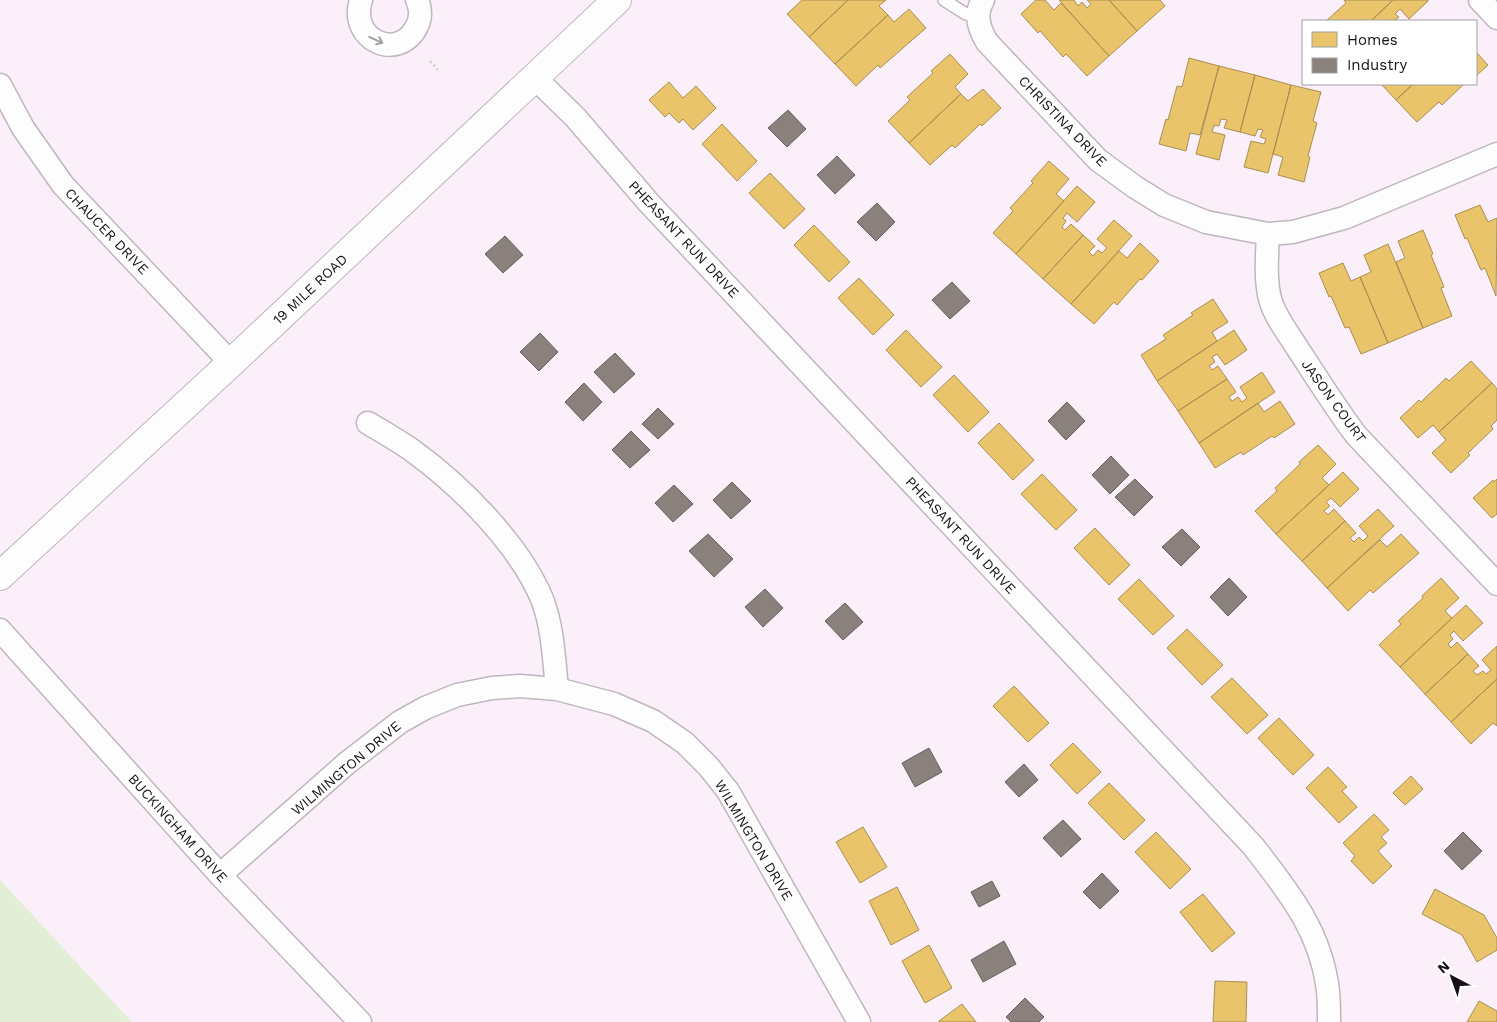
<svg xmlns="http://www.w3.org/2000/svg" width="1497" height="1022" font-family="'Work Sans',sans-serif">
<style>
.green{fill:#e3eed7}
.homes{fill:#e9c46a;stroke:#aa8e51}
.industry{fill:#8a817c;stroke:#685f5d}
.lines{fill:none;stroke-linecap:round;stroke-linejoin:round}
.lane-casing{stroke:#bfb6be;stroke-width:14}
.street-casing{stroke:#bfb6be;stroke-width:25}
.secondary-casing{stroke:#bfb6be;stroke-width:30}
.path{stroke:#d8d6d8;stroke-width:3;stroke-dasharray:2.5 2.5;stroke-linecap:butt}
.lane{stroke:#fefdfe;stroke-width:11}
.street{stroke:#fefdfe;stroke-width:22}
.secondary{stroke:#fefdfe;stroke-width:28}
.oneway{stroke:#a29ea1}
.labels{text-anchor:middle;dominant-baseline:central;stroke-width:5;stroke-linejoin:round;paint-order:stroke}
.street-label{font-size:14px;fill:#171016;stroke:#fff}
</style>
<rect width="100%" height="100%" fill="#fbf0fa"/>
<path class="green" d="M0 880 132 1022H0Z"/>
<path class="homes" d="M802 0H848L809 37 787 14Z
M848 0H886L879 6 888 15 835 64 809 37Z
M1036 0H1045L1054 10 1061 3 1109 56 1087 76 1066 54 1063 57 1040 31 1038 33 1021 14Z
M1059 0H1074L1078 6 1082 2 1087 8 1091 4 1087 0H1109L1137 31 1109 56Z
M1109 0H1160L1165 6 1137 31Z
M1344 0H1393L1371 21H1326L1346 3Z
M1393 0H1428V1L1409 19 1400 9 1395 14 1399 17 1394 21H1371Z
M909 9 926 28 880 68 878 65 856 86 835 64 888 15 894 22Z
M1476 52 1488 65 1476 76Z
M950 54 968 74 955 87 961 94 909 143 888 121 910 100 907 97 933 73 931 71Z
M1189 58 1219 66 1200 135 1190 133 1186 151 1159 144 1166 119 1168 120 1177 86 1182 87Z
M1219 66 1255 75 1240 132 1224 128 1227 120 1221 119 1219 126 1214 125 1212 132 1225 135 1219 160 1196 154Z
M1255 75 1291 85 1268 173 1244 167 1251 141 1264 144 1266 139 1260 137 1263 130 1258 129 1255 136 1240 132Z
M669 82 683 98 696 86 716 108 693 130 683 119 679 123 669 113 665 117 649 100Z
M1381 84H1413L1396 100Z
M1413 84H1464L1442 105 1439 102 1417 122 1396 100Z
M1291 85 1321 92 1313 121 1317 123 1308 156 1310 157 1304 182 1278 175 1283 157 1273 154Z
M983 89 1001 108 982 126 980 124 955 148 952 145 930 165 909 143 961 94 968 101Z
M722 124 757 161 737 181 702 144Z
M1049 161 1069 179 1056 194 1064 201 1016 254 993 233 1013 211 1010 208 1033 183 1031 181Z
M770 173 805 209 784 229 749 193Z
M1077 186 1095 202 1077 222 1067 213 1063 218 1066 221 1062 227 1065 230 1071 224 1083 235 1043 279 1016 254Z
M1480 205 1488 222 1497 218 1496 296 1485 268 1481 270 1467 238 1465 239 1455 215Z
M1114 220 1132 236 1071 304 1043 279 1083 235 1095 246 1089 252 1093 256 1098 250 1102 253 1107 248 1097 239Z
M814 225 850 262 829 282 794 245Z
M1423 230 1433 254 1431 255 1444 287 1441 288 1452 316 1423 328 1396 262 1405 258 1398 241Z
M1140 243 1159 261 1142 280 1140 279 1117 305 1114 302 1094 324 1071 304 1119 251 1127 258Z
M1388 244 1423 328 1388 343 1360 277 1371 272 1364 255Z
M1343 263 1351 281 1360 277 1388 343 1361 354 1349 327 1345 328 1331 296 1329 297 1319 273Z
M859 278 894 315 873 335 838 298Z
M1213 299 1228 322 1212 332 1217 341 1157 381 1141 355 1166 339 1163 335 1193 315 1191 313Z
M906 330 942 367 921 387 886 350Z
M1234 330 1247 350 1225 365 1217 354 1212 357 1215 362 1209 366 1212 370 1218 366 1227 379 1178 411 1157 381Z
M1471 361 1492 383 1439 432 1433 425 1418 438 1400 418 1419 400 1421 402 1446 378 1449 381Z
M1262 372 1275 392 1199 443 1178 411 1227 379 1236 392 1229 397 1232 401 1238 397 1242 402 1247 398 1240 387Z
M954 375 989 412 968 432 933 395Z
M1492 383 1497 389V420L1491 426 1493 429 1468 453 1470 455 1451 473 1432 453 1446 440 1439 432Z
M1280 401 1295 424 1274 438 1272 436 1243 455 1241 452 1215 468 1199 443 1258 403 1264 412Z
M999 423 1034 460 1013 480 978 443Z
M1318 445 1336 464 1322 478 1329 485 1276 534 1255 511 1277 491 1275 488 1300 464 1299 462Z
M1343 472 1359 489 1340 507 1331 498 1326 502 1330 506 1324 511 1328 515 1334 509 1345 521 1302 561 1276 534Z
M1042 474 1077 510 1056 530 1021 494Z
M1497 479V514L1492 518 1473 498 1493 480 1494 482Z
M1378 509 1394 526 1327 588 1302 561 1345 521 1356 533 1350 538 1354 542 1359 537 1363 541 1368 536 1359 526Z
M1095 528 1130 565 1109 585 1074 548Z
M1401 534 1419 553 1373 593 1370 590 1348 611 1327 588 1380 540 1387 547Z
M1441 578 1459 598 1445 611 1452 618 1400 667 1379 645 1401 624 1398 621 1423 598 1422 596Z
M1139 579 1174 616 1153 635 1118 599Z
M1466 605 1483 623 1463 641 1454 631 1450 635 1453 639 1448 644 1451 648 1457 642 1468 654 1425 694 1400 667Z
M1187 629 1223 665 1202 685 1167 648Z
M1497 646V679L1451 722 1425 694 1468 654 1479 666 1473 671 1477 675 1483 671 1486 674 1491 670 1482 660Z
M1232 678 1268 715 1247 734 1211 697Z
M1497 679V726L1493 723 1471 744 1451 722Z
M1014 686 1049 723 1028 742 993 706Z
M1279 718 1314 755 1293 775 1258 738Z
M1073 743 1101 772 1077 794 1050 765Z
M1328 767 1347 787 1342 791 1357 807 1339 823 1306 788Z
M1411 776 1423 789 1405 805 1393 793Z
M1109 783 1145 820 1124 840 1088 803Z
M1374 814 1389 830 1381 837 1387 843 1378 851 1392 866 1373 884 1351 861 1355 856 1343 843Z
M863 827 887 867 860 883 836 842Z
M1156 832 1191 869 1170 889 1135 852Z
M897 887 919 930 891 945 869 901Z
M1435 889 1484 915 1497 938V950L1477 962 1462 935 1422 914Z
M1203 894 1235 933 1212 952 1180 912Z
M929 945 952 988 925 1003 902 961Z
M1215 981 1247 982 1246 1022H1213Z
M1479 1001 1497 1011V1022H1467Z
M962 1004 976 1022H939V1021Z"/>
<path class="industry" d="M788 110 806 129 787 147 768 128Z
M837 156 855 175 835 194 817 175Z
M877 203 895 222 876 241 857 222Z
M505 236 523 255 503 273 485 254Z
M952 282 970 301 950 319 932 300Z
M540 333 558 352 539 371 520 352Z
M615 353 635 374 614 393 594 372Z
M584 383 602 402 583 421 565 402Z
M1067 402 1085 421 1066 440 1048 421Z
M658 408 674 424 658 439 642 424Z
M631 431 650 450 630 468 612 450Z
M1111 456 1129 475 1110 494 1092 475Z
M1135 479 1153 497 1134 516 1115 497Z
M732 482 751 501 731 519 713 500Z
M674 485 693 504 673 522 655 503Z
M1182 529 1200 547 1181 566 1162 547Z
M708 534 733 559 714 577 689 551Z
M1229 578 1247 597 1228 616 1210 597Z
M765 589 783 608 763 627 745 607Z
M845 603 863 622 843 640 825 621Z
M929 748 942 772 915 787 902 763Z
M1024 764 1038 780 1019 797 1005 782Z
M1063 820 1081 839 1061 857 1043 838Z
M1463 832 1482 851 1462 870 1444 851Z
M1102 873 1119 891 1100 909 1083 892Z
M992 881 1000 896 979 907 971 892Z
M1004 941 1016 964 983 982 971 960Z
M1025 998 1044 1017 1039 1022H1011L1006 1017Z"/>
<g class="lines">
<defs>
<path id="lane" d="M944 0 966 14 978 17"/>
<path id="street" d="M361 0C348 40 399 63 417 26 421 18 421 8 417 0
M983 0C974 14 979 29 987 42L1098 160 1135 187 1164 205 1206 222 1268 234 1293 232 1344 218 1497 154
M1480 0 1497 18
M535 78 575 117 649 203 1253 846C1288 891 1321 931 1328 991 1329 1001 1329 1012 1329 1022
M0 85 23 128 63 185 231 363
M1268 234C1267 256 1265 278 1270 299 1275 317 1288 333 1298 349 1317 378 1335 407 1356 435L1497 584
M368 423C383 432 399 441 413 451 461 486 519 544 542 599 553 627 554 660 557 689
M0 630 220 875 360 1022
M220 875 347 763 400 722 425 708 457 695 492 688 520 686 557 689 614 704 653 721 685 743 708 766 728 791 859 1022"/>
<path id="secondary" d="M0 576 231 363 617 0"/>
</defs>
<use href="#lane" class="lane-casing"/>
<use href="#street" class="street-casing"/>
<use href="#secondary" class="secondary-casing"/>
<path class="path" d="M430 61 438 70"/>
<use href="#lane" class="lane"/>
<use href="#street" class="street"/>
<use href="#secondary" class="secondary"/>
</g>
<defs><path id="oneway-shaft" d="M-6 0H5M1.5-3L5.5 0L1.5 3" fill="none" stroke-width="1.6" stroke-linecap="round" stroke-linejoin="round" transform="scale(1.25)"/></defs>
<use class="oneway" href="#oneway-shaft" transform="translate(376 40) rotate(24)"/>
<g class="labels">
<g class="street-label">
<text transform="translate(1063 121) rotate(46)">CHRISTINA DRIVE</text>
<text transform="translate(107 231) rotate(46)">CHAUCER DRIVE</text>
<text transform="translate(684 239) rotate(47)">PHEASANT RUN DRIVE</text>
<text transform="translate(310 289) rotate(-43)">19 MILE ROAD</text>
<text transform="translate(1334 401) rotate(54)">JASON COURT</text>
<text transform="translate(961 535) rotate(47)">PHEASANT RUN DRIVE</text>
<text transform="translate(346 768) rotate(-40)">WILMINGTON DRIVE</text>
<text transform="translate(178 828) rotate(48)">BUCKINGHAM DRIVE</text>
<text transform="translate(754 840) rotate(59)">WILMINGTON DRIVE</text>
</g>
</g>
<rect x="1302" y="20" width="175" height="65" fill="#ffffff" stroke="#a29fa2"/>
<rect x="1312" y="32" width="25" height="15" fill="#e9c46a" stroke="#a29fa2"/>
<text x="1347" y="45" font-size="15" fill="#171016">Homes</text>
<rect x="1312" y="58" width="25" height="15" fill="#8a817c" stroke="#a29fa2"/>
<text x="1347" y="70" font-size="15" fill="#171016">Industry</text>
<g transform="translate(1452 977) rotate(319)" stroke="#ffffff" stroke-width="4" paint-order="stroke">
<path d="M0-4L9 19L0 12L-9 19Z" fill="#171016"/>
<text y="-8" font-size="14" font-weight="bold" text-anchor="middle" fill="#171016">N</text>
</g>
</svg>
